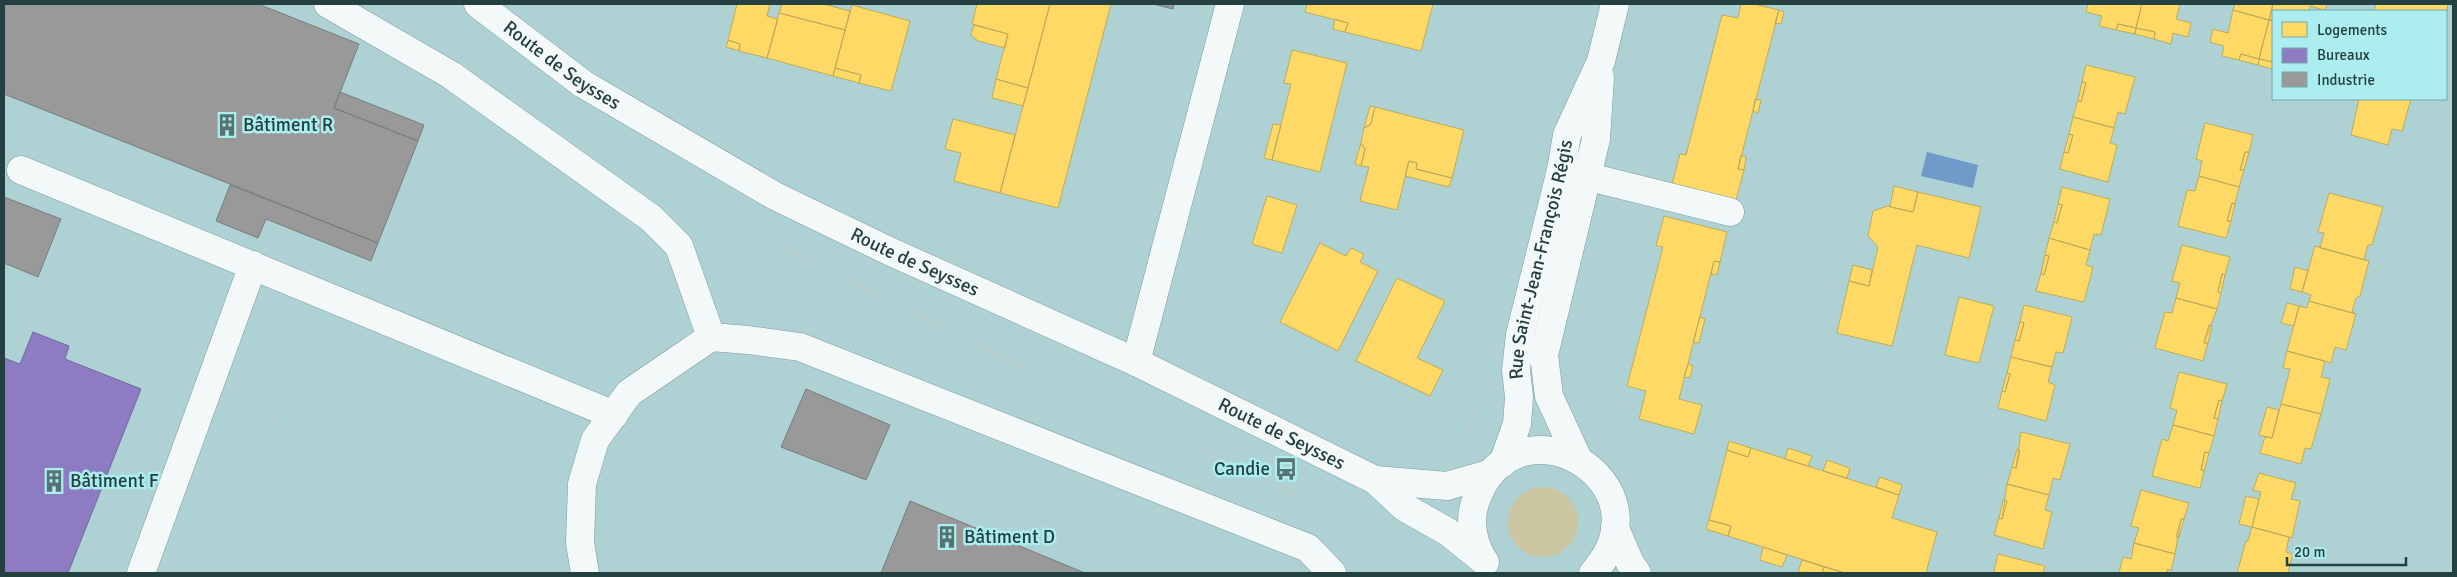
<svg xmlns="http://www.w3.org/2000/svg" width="2457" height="577" font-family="Signika,sans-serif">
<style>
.green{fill:#ccc5a1}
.water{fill:#709ac9}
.homes{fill:#ffd966;stroke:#beab5b}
.offices{fill:#8e7cc3;stroke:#6e6a9c}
.industry{fill:#999;stroke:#767e7e}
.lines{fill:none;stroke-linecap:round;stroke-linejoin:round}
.minor-casing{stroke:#7f9c9d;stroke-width:29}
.major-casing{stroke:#7f9c9d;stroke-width:29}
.path{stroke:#c2cccd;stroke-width:3;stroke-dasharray:2.5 4;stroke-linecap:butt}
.minor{stroke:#f3f8f8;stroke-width:28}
.major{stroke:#f3f8f8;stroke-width:28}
.labels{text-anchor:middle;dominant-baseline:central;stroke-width:5;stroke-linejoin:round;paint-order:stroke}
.street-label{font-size:19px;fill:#254040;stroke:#acedef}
.poi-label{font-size:19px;fill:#254040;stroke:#acedef;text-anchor:start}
</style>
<rect width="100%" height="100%" fill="#aed2d3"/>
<path class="green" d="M1508 522a35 35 0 1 1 70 0a35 35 0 1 1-70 0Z"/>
<path class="water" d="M1927 152 1978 165 1973 188 1921 176Z"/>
<path class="homes" d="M737 4H776H770L767 16 778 19 767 58 739 51 740 44 728 40Z
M782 4H823L850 11 845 30 779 13Z
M977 4H1050L1028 88 996 79 1008 34 972 24Z
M1050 4H1111L1058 208 1000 193Z
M1307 4H1433L1421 51 1345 32 1348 23 1305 12Z
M1741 4H1754L1779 10 1738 169 1744 170 1736 200 1672 184 1680 154 1686 155 1722 15 1738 18Z
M2088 4H2142L2136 28 2118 24 2116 30 2099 26 2102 16 2086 12Z
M2142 4H2180L2176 19 2191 23 2188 37 2173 33 2171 44 2154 39 2155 32 2136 28Z
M2235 4H2273L2269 20 2233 10Z
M2273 4H2327L2325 10 2310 6 2309 11H2273V20H2269Z
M2376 4H2448L2446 14V11H2374Z
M852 5 910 21 891 91 859 83 861 75 835 68Z
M1779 10 1784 12 1781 24 1775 23Z
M2233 10 2269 20 2259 59 2241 54 2239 60 2222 56 2224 46 2210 42 2213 29 2228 33Z
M779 13 845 30 833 76 767 58Z
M1335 19 1348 23 1345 32 1333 29Z
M2269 20H2273V62L2259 59Z
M2118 24 2136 28 2135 34 2116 30Z
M974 25 1008 34 1005 48 978 41 971 35Z
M2136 28 2155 32 2154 39 2135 34Z
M728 40 740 44 739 51 726 47Z
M1292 50 1347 63 1320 172 1272 160 1291 84 1284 83Z
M2241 54 2259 59 2258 65 2239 60Z
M2259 59 2273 62V69L2258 65Z
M2086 65 2135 77 2125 114 2118 112 2114 128 2073 117 2078 100 2081 102 2086 83 2082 82Z
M835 68 861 75 859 83 833 76Z
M996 79 1028 88 1023 106 992 98Z
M2082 82 2086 83 2081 102 2078 100Z
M1755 99 1761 100 1758 113 1753 111Z
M2359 99H2411L2402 131 2392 129 2388 145 2351 135Z
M1370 106 1375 107 1371 124 1364 128Z
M1375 107 1464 130 1452 178 1416 169 1417 163 1409 161 1397 210 1360 201 1369 167 1361 166 1365 149 1361 143 1364 128 1371 124Z
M2073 117 2114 128 2110 143 2117 145 2108 182 2060 169 2064 152 2068 153 2073 135 2069 134Z
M953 119 1015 135 1000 193 954 181 961 153 945 149Z
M2205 123 2253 135 2249 152H2245L2240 170H2244L2239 187 2199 176 2202 161 2196 159Z
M1273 124 1281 125 1272 160 1264 158Z
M2069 134 2073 135 2068 153 2064 152Z
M1361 143 1365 149 1361 166 1355 164Z
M2245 152H2249L2244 170H2240Z
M1741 155 1746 157 1744 170 1738 169Z
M1409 161 1417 163 1416 169 1452 178 1449 187 1405 176Z
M2199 176 2239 187 2235 204 2232 203 2227 221H2231L2226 238 2178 226 2187 190 2195 191Z
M1894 186 1918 192 1913 212 1890 207Z
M2062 187 2110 199 2101 235 2094 234 2090 250 2049 238 2054 222 2057 223 2062 205 2058 204Z
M1918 192 1981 207 1969 258 1917 245 1892 346 1837 333 1849 281 1869 286 1878 247 1868 236 1873 211 1887 206 1913 212Z
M2329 193 2383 207 2372 245H2368L2364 259 2369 261 2320 248 2324 233 2318 232Z
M1267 196 1297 205 1282 253 1252 244Z
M2232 203 2235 204 2231 221H2227Z
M2058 204 2062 205 2057 223 2054 222Z
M1664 216 1727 232 1720 262 1714 261 1679 399 1702 405 1694 434 1639 419 1646 391 1627 386 1663 247 1656 246Z
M2049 238 2090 250 2086 265 2093 267 2084 302 2036 291 2041 273 2044 275 2049 256 2045 255Z
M1320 243 1346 256 1351 248 1364 254 1360 262 1378 271 1338 351 1280 322Z
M2182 245 2230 257 2225 275 2222 274 2218 292 2221 293 2217 309 2176 298 2180 283 2172 281Z
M2315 246 2369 261 2360 296 2356 298 2352 312 2356 314 2309 301 2311 295 2302 292Z
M2045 255 2049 256 2044 275 2041 273Z
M1714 261 1720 262 1717 275 1711 274Z
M1853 265 1872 270 1869 286 1849 281Z
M2295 267 2308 271 2302 292 2290 289Z
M2222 274 2225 275 2221 293 2218 292Z
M1397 278 1445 301 1417 358 1443 370 1430 396 1356 361Z
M1959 297 1994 306 1979 363 1945 355Z
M2176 298 2217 309 2204 343H2208L2203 361 2155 348 2165 312 2172 313Z
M2309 301 2356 314 2346 350 2335 347 2331 363 2287 351 2299 306 2307 308Z
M2287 303 2299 306 2294 326 2281 323Z
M2024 305 2072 317 2063 353 2056 352 2052 367 2011 357 2015 340 2019 341 2024 323 2020 322Z
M1700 317 1705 319 1699 343 1693 342Z
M2020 322 2024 323 2019 341 2015 340Z
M2209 325 2212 326 2208 343H2204Z
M2287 351 2325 361 2321 377 2330 379 2321 414 2281 404 2290 369 2283 368Z
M2011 357 2052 367 2048 382 2055 385 2046 421 1998 408 2002 391 2005 392 2010 374 2007 373Z
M1688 364 1693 366 1690 378 1684 377Z
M2179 372 2227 384 2222 401 2219 400 2214 418 2218 419 2214 436 2173 425 2177 410 2170 408Z
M2007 373 2010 374 2005 392 2002 391Z
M2219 400 2222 401 2218 419 2214 418Z
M2281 404 2321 414 2311 449 2305 448 2301 464 2260 453 2265 437 2272 438Z
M2267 407 2279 410 2272 438 2259 435Z
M2173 425 2214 436 2209 453 2205 452 2201 470 2204 471 2200 488 2152 476 2162 439 2168 441Z
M2021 432 2070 444 2060 480 2053 478 2049 495 2007 484 2012 467 2016 468Z
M1729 441 1751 448 1748 457 1727 450Z
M1751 448 1899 495 1892 518 1937 532 1926 573H1845L1728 536 1731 526 1709 520 1727 450 1748 457Z
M1788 448 1812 456 1808 466 1785 459Z
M2017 449 2020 450 2016 468 2012 467Z
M2205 452 2209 453 2204 471 2201 470Z
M1827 460 1850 468 1847 478 1823 471Z
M2259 473 2296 483 2291 499 2300 501 2292 538 2252 527 2261 492 2253 490Z
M1880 477 1902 485 1899 495 1876 487Z
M2007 484 2049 495 2045 510 2052 512 2043 549 1994 535 1999 518 2002 519Z
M2141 490 2189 503 2184 519H2181L2175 554 2134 543 2139 528 2131 526Z
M2246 496 2259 499 2252 527 2239 524Z
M2003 500 2007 501 2002 519 1999 518Z
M2181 519H2184L2179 537H2176Z
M1709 520 1731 526 1728 536 1706 529Z
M2252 527 2289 537 2286 552 2292 554V556L2288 573H2237L2246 541H2248Z
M2134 543 2175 554 2171 571 2168 569 2167 573H2119L2123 557 2131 559Z
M1763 547 1787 555 1782 567 1760 560Z
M1998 554 2045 566 2043 573H1996L1994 571Z
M1802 560 1824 567 1822 573 1798 572Z
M1824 567 1845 573H1822Z"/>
<path class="offices" d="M33 332 69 346 65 359 141 389 68 573H4V358L20 364Z"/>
<path class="industry" d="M4 4H258L359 44 334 108 418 141 378 243 4 94Z
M1153 4H1174L1173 9Z
M340 92 424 125 418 141 334 108Z
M230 185 378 243 371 261 266 219 258 238 216 221Z
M4 197 61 219 38 277 4 263Z
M806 389 890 425 866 480 781 447Z
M910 501 1085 573H881Z"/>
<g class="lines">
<defs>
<g id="minor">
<path d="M328 4 451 75 651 218 679 246 711 337 629 393 595 440 582 484 580 543 585 573"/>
<path d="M21 170 614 415"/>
<path d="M1569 172 1730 212"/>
<path d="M711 337 748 340 800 347 1308 548 1332 573"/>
<path d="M1136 362 1230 4"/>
<path d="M1578 459 1549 396 1544 355 1596 139 1600 77"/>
<path id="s1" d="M1503 463 1517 424 1519 397 1516 370 1520 335 1561 170 1567 135 1601 61 1615 4"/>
<path d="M141 573 253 265"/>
</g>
<g id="major">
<path id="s2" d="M478 4 583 84 775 196 889 251 1136 362 1375 480 1404 507 1448 532 1483 560"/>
<path d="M1375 480 1447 486 1489 474"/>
<path d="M1615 528 1630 563 1637 573"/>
<path d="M1485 562C1473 545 1468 520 1476 500 1516 390 1674 483 1593 573"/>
</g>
</defs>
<use href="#minor" class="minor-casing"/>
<use href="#major" class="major-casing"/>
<path class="path" d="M783 249 957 336 1380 534
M264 340 266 399 317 534 340 573
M1462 445 1482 390"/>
<use href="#minor" class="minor"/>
<use href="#major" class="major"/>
</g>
<defs>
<symbol id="building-bare" viewBox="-9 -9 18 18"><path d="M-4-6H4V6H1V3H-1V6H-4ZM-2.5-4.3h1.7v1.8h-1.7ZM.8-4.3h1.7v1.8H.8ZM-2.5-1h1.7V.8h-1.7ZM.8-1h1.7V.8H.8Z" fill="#557373" stroke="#acedef" stroke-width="2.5" paint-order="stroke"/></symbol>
<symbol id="bus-bare" viewBox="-9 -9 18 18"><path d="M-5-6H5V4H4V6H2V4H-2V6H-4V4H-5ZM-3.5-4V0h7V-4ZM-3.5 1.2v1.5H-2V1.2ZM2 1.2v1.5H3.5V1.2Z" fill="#557373" stroke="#acedef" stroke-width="2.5" paint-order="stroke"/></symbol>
</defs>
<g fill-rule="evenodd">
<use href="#building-bare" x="211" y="109" width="32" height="32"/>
<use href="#bus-bare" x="1270" y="453" width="32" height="32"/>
<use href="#building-bare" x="38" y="465" width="32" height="32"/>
<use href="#building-bare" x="931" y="521" width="32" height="32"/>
</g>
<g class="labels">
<g class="street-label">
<text stroke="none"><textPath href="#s2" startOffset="104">Route de Seysses</textPath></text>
<text stroke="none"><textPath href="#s1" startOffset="209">Rue Saint-Jean-François Régis</textPath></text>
<text stroke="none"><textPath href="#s2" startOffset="509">Route de Seysses</textPath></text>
<text stroke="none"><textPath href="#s2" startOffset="914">Route de Seysses</textPath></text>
</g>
<g class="poi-label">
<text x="243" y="125">Bâtiment R</text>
<text x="1270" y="469" text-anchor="end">Candie</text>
<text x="70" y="481">Bâtiment F</text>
<text x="964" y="537">Bâtiment D</text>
</g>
</g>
<rect width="2457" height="577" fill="none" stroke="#254040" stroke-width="10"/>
<rect x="2272" y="10" width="175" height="90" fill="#acedef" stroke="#76a8a9"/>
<rect x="2282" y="22" width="25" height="15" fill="#ffd966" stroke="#76a8a9"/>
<text x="2317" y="35" font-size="15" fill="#254040">Logements</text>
<rect x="2282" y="48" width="25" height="15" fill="#8e7cc3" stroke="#76a8a9"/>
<text x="2317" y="60" font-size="15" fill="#254040">Bureaux</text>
<rect x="2282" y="72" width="25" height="15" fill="#999999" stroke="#76a8a9"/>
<text x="2317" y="85" font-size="15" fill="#254040">Industrie</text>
<path d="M2287 557v8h119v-8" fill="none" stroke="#254040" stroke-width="2.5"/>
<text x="2294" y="557" font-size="15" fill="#254040" stroke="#acedef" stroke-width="4" paint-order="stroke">20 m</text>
</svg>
